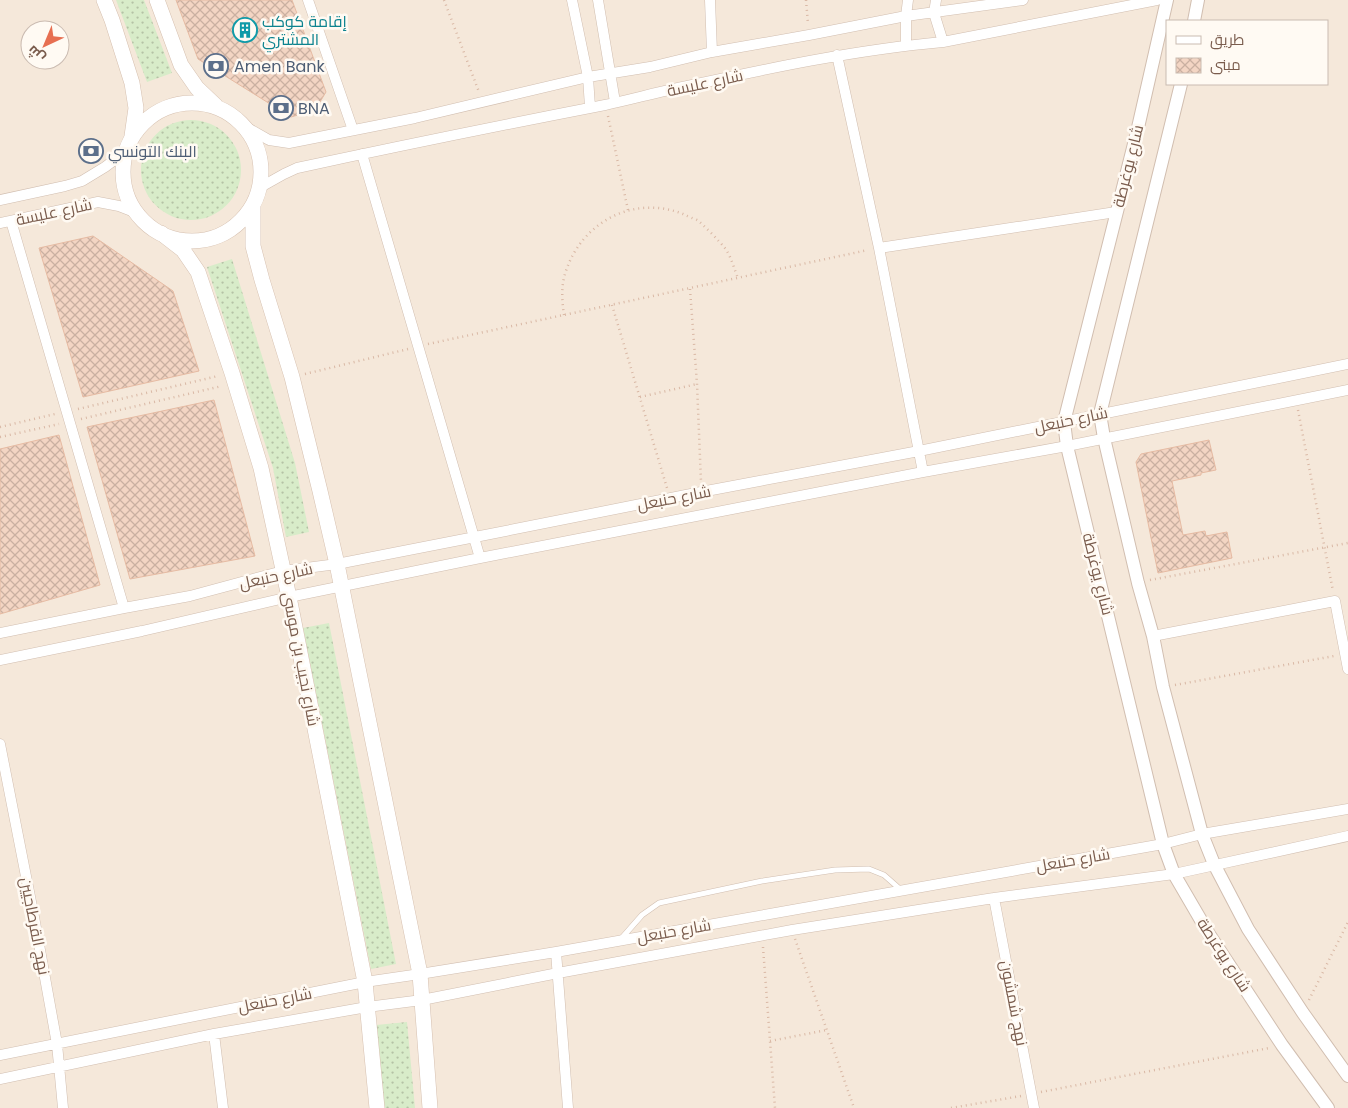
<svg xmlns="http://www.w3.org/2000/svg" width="1348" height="1108" font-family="Poppins,Cairo,sans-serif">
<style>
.residential{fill:#f5e8da;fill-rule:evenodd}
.grass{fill:url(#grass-dots)}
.building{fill:url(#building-cross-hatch);stroke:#e6bba3}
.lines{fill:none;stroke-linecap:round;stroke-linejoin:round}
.service-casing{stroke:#d1beb0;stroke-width:6}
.minor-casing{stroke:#d1beb0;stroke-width:11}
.tertiary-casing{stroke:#d1beb0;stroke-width:14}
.secondary-casing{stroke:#d6c0b0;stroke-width:16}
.path{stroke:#d9b8a5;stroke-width:2.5;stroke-dasharray:1 4;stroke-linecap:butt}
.service{stroke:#fff;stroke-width:5}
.minor{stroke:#fff;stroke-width:10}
.tertiary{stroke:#fff;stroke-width:12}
.secondary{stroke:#fff;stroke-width:15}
.labels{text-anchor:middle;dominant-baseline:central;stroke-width:5;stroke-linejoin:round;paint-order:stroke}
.culture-label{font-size:16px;fill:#0d838f;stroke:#fffaf3;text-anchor:start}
.service-label{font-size:16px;fill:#4e5e75;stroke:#fffaf3;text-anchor:start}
.street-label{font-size:16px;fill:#7a5c4d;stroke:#fffaf3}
</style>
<defs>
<pattern id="grass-dots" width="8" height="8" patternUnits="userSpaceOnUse" patternTransform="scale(1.25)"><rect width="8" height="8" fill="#d8ecc9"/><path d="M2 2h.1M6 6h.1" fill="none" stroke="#b4c2a5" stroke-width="1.8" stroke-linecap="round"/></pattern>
<pattern id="building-cross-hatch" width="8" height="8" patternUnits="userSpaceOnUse" patternTransform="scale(1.25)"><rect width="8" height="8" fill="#f3d5c3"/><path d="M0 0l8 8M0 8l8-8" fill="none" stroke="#cab0a1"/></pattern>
</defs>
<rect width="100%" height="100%" fill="#fdf6ec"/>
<path class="residential" d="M0 0H1348V1108H0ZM1167 21H1327V84H1167ZM30 30H60V60H30Z"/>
<path class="grass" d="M116 0H144L172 73 147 82Z
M141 170a50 50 0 1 1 100 0a50 50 0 1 1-100 0Z
M232 259 295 463 309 532 286 537 273 468 207 267Z
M329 623 396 964 371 969 303 628Z
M407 1022 415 1108H383L376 1025Z"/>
<path class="building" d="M176 0H292L326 92 315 110 291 117 198 59Z
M93 236 173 291 199 371 83 397 39 248Z
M214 400 255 556 130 579 87 427Z
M59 435 100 585 0 614V449Z
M1209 440 1216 470 1201 473V475L1172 481 1183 535 1205 531 1206 536 1227 532 1232 558 1158 573 1136 462 1141 454Z"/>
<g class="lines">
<defs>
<path id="service" d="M620 940 642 915 659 903 762 881 835 870 869 869 884 875 901 890"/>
<path id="minor" d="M308 0 353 130
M572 0 588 77 590 107
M598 0 615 102
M710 0 712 52
M936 0 934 13 943 42
M906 45V16L908 0
M837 55 879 248 923 472
M246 127 269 140 289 143 415 118 588 77 650 67 712 52 809 35 906 16 1023 0
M362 154 480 558
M259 188 284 174 297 168C399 146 502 125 605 105 629 100 654 93 678 88 766 69 853 50 943 42L1157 0
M0 200 65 186 82 181 105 167 125 152
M11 221 124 608
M0 223 98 202 119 206 137 213
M879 248 1116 212
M0 633 124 608 190 596 283 571 337 564 475 537 701 492 919 451 1348 364
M1153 636 1335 601 1348 669
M0 660 142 631 289 597 480 558 923 472 1067 446 1348 390
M0 744 34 917 57 1044 63 1108
M994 898 1034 1108
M556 952 568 1108
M214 1034 223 1108
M0 1055 365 982 420 974 556 952 1163 844 1202 834 1348 809
M0 1079 214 1034 367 1007 422 1000 558 973 792 930 994 898 1174 874 1348 836"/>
<path id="tertiary" d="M1167 0 1137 132 1064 422 1067 446 1163 844 1174 874 1209 934 1282 1045 1328 1108
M1194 21 1198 0
M1181 84 1100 414 1104 438 1138 583 1153 636 1163 687 1202 834 1214 864 1248 929 1303 1013 1348 1076"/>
<path id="secondary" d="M104 0 112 20 132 83 136 108 132 136
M157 0 181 65 197 88 216 106
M123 172a69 69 0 1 1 138 0a69 69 0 1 1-138 0Z
M253 205V246L262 280 292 377 320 491 337 564 420 974 430 1108
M161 233 183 250 198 272 232 373 261 468 289 597 365 982 377 1108"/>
</defs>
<use href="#service" class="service-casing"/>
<use href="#minor" class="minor-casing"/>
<use href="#tertiary" class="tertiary-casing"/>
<use href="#secondary" class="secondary-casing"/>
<path class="path" d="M444 0 479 92
M806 0 808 24
M608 116 628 210
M690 289 697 384 701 482
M612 305 667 488
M564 315C562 301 561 287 565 274 580 223 633 194 683 214 687 216 692 218 697 220 703 224 719 241 724 247 731 255 734 269 738 278
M428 344 868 250
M305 374 408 349
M640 397 697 384
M78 409 218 376
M1298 410 1333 591
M81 419 222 386
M0 427 55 414
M0 437 59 424
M1150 580 1348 543
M1175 685 1334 656
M795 939 854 1108
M763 947 775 1108
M1309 1000 1348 922
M770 1041 827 1030
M1041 1092 1269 1048
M951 1108 1021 1096"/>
<use href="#service" class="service"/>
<use href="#minor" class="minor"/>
<use href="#tertiary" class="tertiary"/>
<use href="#secondary" class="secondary"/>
</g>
<defs>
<symbol id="building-ring" viewBox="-11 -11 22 22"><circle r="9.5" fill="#fffaf3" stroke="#0f9aa8" stroke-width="1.5"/><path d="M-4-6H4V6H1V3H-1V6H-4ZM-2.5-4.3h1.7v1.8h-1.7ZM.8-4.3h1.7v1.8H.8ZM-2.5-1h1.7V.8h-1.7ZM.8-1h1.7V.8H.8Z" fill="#0f9aa8"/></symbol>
<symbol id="bank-ring" viewBox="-11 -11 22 22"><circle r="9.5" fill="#fffaf3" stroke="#5c6f8a" stroke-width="1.5"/><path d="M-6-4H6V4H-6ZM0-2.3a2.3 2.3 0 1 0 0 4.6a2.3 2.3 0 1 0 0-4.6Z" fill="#5c6f8a"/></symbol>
</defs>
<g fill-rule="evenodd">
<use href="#building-ring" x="231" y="16" width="28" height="28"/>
<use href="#bank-ring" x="202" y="52" width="28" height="28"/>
<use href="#bank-ring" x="267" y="94" width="28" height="28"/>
<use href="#bank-ring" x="77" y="137" width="28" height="28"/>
</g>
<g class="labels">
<g class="culture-label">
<text x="262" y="21">إقامة كوكب<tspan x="262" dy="18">المشتري</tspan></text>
</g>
<g class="service-label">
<text x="234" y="66">Amen Bank</text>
<text x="298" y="108">BNA</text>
<text x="108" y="151">البنك التونسي</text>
</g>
<g class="street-label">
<text transform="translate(705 83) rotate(-12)">شارع عليسة</text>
<text transform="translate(1128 166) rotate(-76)">شارع يوغرطة</text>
<text transform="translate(54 212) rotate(-12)">شارع عليسة</text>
<text transform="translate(1071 420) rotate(-12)">شارع حنبعل</text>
<text transform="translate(674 498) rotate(-11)">شارع حنبعل</text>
<text transform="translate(1098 574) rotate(76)">شارع يوغرطة</text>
<text transform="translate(276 576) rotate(-12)">شارع حنبعل</text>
<text transform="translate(301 659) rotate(79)">شارع نجيب بن موسى</text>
<text transform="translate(1073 860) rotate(-10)">شارع حنبعل</text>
<text transform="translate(35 926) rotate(79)">نهج القرطاجيين</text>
<text transform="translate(674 931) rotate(-10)">شارع حنبعل</text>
<text transform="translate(1224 955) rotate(57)">شارع يوغرطة</text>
<text transform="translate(275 1000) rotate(-11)">شارع حنبعل</text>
<text transform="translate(1014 1003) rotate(79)">نهج شمشون</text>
</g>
</g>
<rect x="1166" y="20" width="162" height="65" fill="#fffaf3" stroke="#cabbb1"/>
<rect x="1176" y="36" width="25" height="8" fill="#ffffff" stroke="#cabbb1"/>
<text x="1210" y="45" font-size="15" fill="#7a5c4d">طريق</text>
<rect x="1176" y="58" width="25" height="15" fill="url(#building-cross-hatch)" stroke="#cabbb1"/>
<text x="1210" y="70" font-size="15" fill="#7a5c4d">مبنى</text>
<g transform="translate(45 45) rotate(224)"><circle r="24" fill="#fffaf3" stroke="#cabbb1"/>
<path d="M0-4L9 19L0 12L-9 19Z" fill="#e76f51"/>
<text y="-8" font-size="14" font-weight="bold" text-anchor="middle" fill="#7a5c4d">ش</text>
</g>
</svg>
